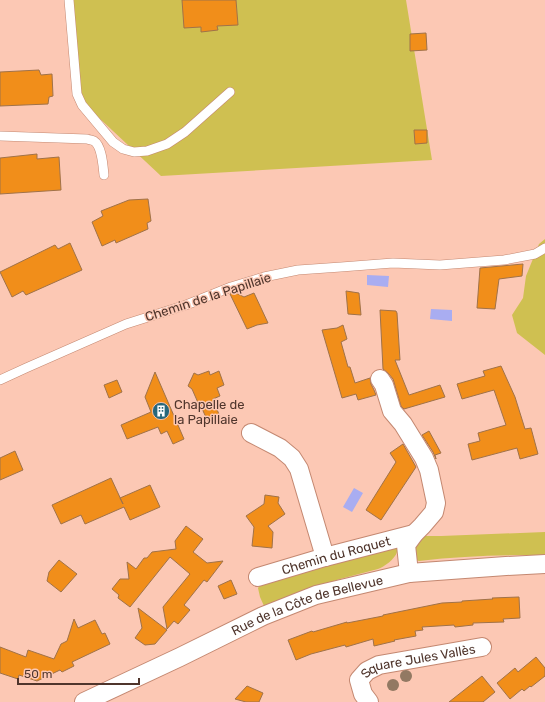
<svg xmlns="http://www.w3.org/2000/svg" width="545" height="702" font-family="Rubik,sans-serif">
<style>
.green{fill:#cfc051}
.water{fill:#a9adf1}
.building{fill:#f18e1a;stroke:#a07249}
.lines{fill:none;stroke-linecap:round;stroke-linejoin:round}
.lane-casing{stroke:#c48871;stroke-width:10}
.street-casing{stroke:#c48871;stroke-width:20}
.lane{stroke:#fff;stroke-width:9}
.street{stroke:#fff;stroke-width:18}
.tree{fill:#927963}
.labels{text-anchor:middle;dominant-baseline:central;stroke-width:3;stroke-linejoin:round;paint-order:stroke}
.street-label{font-size:13px;fill:#4f352c;stroke:#fcc8b4}
.poi-label{font-size:13px;fill:#4f352c;stroke:#fcc8b4;text-anchor:start}
</style>
<rect width="100%" height="100%" fill="#fcc8b4"/>
<path class="green" d="M68 0H406L432 160 161 176 81 101Z
M545 239V355L517 333 512 315 523 298 526 276 539 244Z
M545 532V555C503 555 462 556 419 561L416 560 413 548 421 536H441Z
M397 545C397 547 398 550 397 552 395 559 384 567 378 569L340 579 299 592 264 606 260 597 258 588 263 581Z"/>
<path class="water" d="M367 275 389 276 388 287 367 285Z
M431 309 452 310V321L430 319Z
M354 488 363 493 352 512 343 507Z"/>
<path class="building" d="M182 0H236L238 25 217 26 218 30 201 32V27L184 28Z
M426 33 427 50 410 51V34Z
M39 70 41 75 52 74 53 96 49 97 48 104 0 106V72Z
M414 130H427V143L415 144Z
M37 154V159L59 157 61 190 0 194V158Z
M148 199 151 221 147 223 148 229 116 243 115 240 102 246 92 222 103 216 101 211 129 200Z
M70 243 82 270 26 295 23 291 12 297 0 272 55 245 58 249Z
M523 264 522 276 499 279 495 309 477 308 480 268Z
M346 291 359 293 361 315 348 314Z
M234 292 244 297 254 293 268 323 257 325 247 329 230 294Z
M380 310 396 311 397 313 400 360H395L409 395 440 385 445 397 404 409 401 406 393 379 388 373 383 369Z
M343 325 347 339 341 342 348 367H350L355 383 370 378 371 384 374 390 376 395 358 400 356 394 342 398 322 330 337 328Z
M501 366 515 397 525 429 531 428 538 454 520 459 517 448 472 460 468 444 480 441 478 433 506 425 494 390 462 399 457 384 485 376 483 371Z
M209 371 210 375 219 371 224 385 217 388 220 396 213 399 220 417 208 422 200 404 199 405 192 389 188 386 194 373 198 375Z
M155 372 184 439 173 444 167 431 161 434 158 427 127 439 121 425 151 412 145 397Z
M117 380 122 392 109 398 104 385Z
M429 431 441 453 435 455 436 459 433 452 422 435Z
M403 444 416 467 381 520 366 510 396 462 390 453Z
M15 451 23 470 0 480V458Z
M111 478 123 504 120 498 150 485 160 507 130 520 124 507 85 524 81 515 61 524 52 505Z
M265 495 279 497 278 503 285 514 268 526 273 532 272 548 252 546 254 527 246 516 264 504Z
M186 526 203 539 193 552 207 563 223 561 207 582 204 580 184 605 190 610 178 624 174 621 167 629 163 607 190 574 170 557 130 607 118 598 119 595 112 589 120 579H129L127 562 136 569 144 558H147L152 552 176 549 175 541Z
M59 560 77 574 61 592 47 581 49 572Z
M231 580 237 594 224 599 218 586Z
M519 597 520 618 503 619 504 622 473 623V625L455 627 454 625 422 627 423 630 415 631 416 636 394 640 395 641 374 646 373 639 346 647 345 645 311 654 296 660 288 640 312 631 313 632 347 622V623L383 616V615L442 603 462 602V601L493 599 492 598Z
M138 608 167 630 155 644 145 645 135 638 142 628Z
M74 619 78 628 95 620 102 634 105 633 110 644 72 662 74 666 62 672 60 670 37 681 19 675 18 679 0 673V647L26 657 28 650 54 659 61 644 67 641Z
M536 657 545 668V676L531 687 530 686 524 691 522 689 510 699 497 683 515 668 518 672Z
M482 676 495 692 483 702H449Z
M247 686 263 693 259 702H246L235 699Z"/>
<g class="lines">
<defs>
<path id="lane" d="M69 0 77 94 82 105 113 142 123 149 134 152 147 151 167 144 185 132 230 92
M0 136 87 139C90 140 92 140 94 141 102 146 103 166 104 175
M0 380 26 368 126 324 186 305 231 287 264 277 298 270 341 267 393 263 440 265 504 260 535 254 545 248"/>
<g id="street">
<path d="M380 379 384 385 392 411 403 424 424 458 429 470 436 503 434 512 422 526 414 534 406 545 409 573"/>
<path d="M251 433 280 448 292 458 299 469 325 557"/>
<path id="s1" d="M258 577 325 557 414 534"/>
<path id="s2" d="M84 702 180 657 263 616 316 595 409 573 506 566 545 564"/>
<path id="s3" d="M369 702 363 694 359 680 367 671 379 665 482 647"/>
</g>
</defs>
<use href="#lane" class="lane-casing"/>
<use href="#street" class="street-casing"/>
<use href="#lane" class="lane"/>
<use href="#street" class="street"/>
</g>
<g class="tree">
<circle cx="406" cy="676" r="6"/>
<circle cx="393" cy="685" r="6"/>
</g>
<defs>
<symbol id="building-disc" viewBox="-11 -11 22 22"><circle r="9.5" fill="#26677b" stroke="#fcc8b4"/><path d="M-4-6H4V6H1V3H-1V6H-4ZM-2.5-4.3h1.7v1.8h-1.7ZM.8-4.3h1.7v1.8H.8ZM-2.5-1h1.7V.8h-1.7ZM.8-1h1.7V.8H.8Z" fill="#fff"/></symbol>
</defs>
<g fill-rule="evenodd">
<use href="#building-disc" x="151" y="401" width="20" height="20"/>
</g>
<g class="labels">
<g class="street-label">
<text transform="translate(208 297) rotate(-18)">Chemin de la Papillaie</text>
<text stroke="none"><textPath href="#s1" startOffset="81">Chemin du Roquet</textPath></text>
<text stroke="none"><textPath href="#s2" startOffset="244">Rue de la Côte de Bellevue</textPath></text>
<text stroke="none"><textPath href="#s3" startOffset="89">Square Jules Vallès</textPath></text>
</g>
<g class="poi-label">
<text x="174" y="404">Chapelle de<tspan x="174" dy="15">la Papillaie</tspan></text>
</g>
</g>
<path d="M18 678v6h121v-6" fill="none" stroke="#4f352c" stroke-width="2"/>
<text x="24" y="678" font-size="12" fill="#4f352c" stroke="#fcc8b4" stroke-width="3" paint-order="stroke">50 m</text>
</svg>
